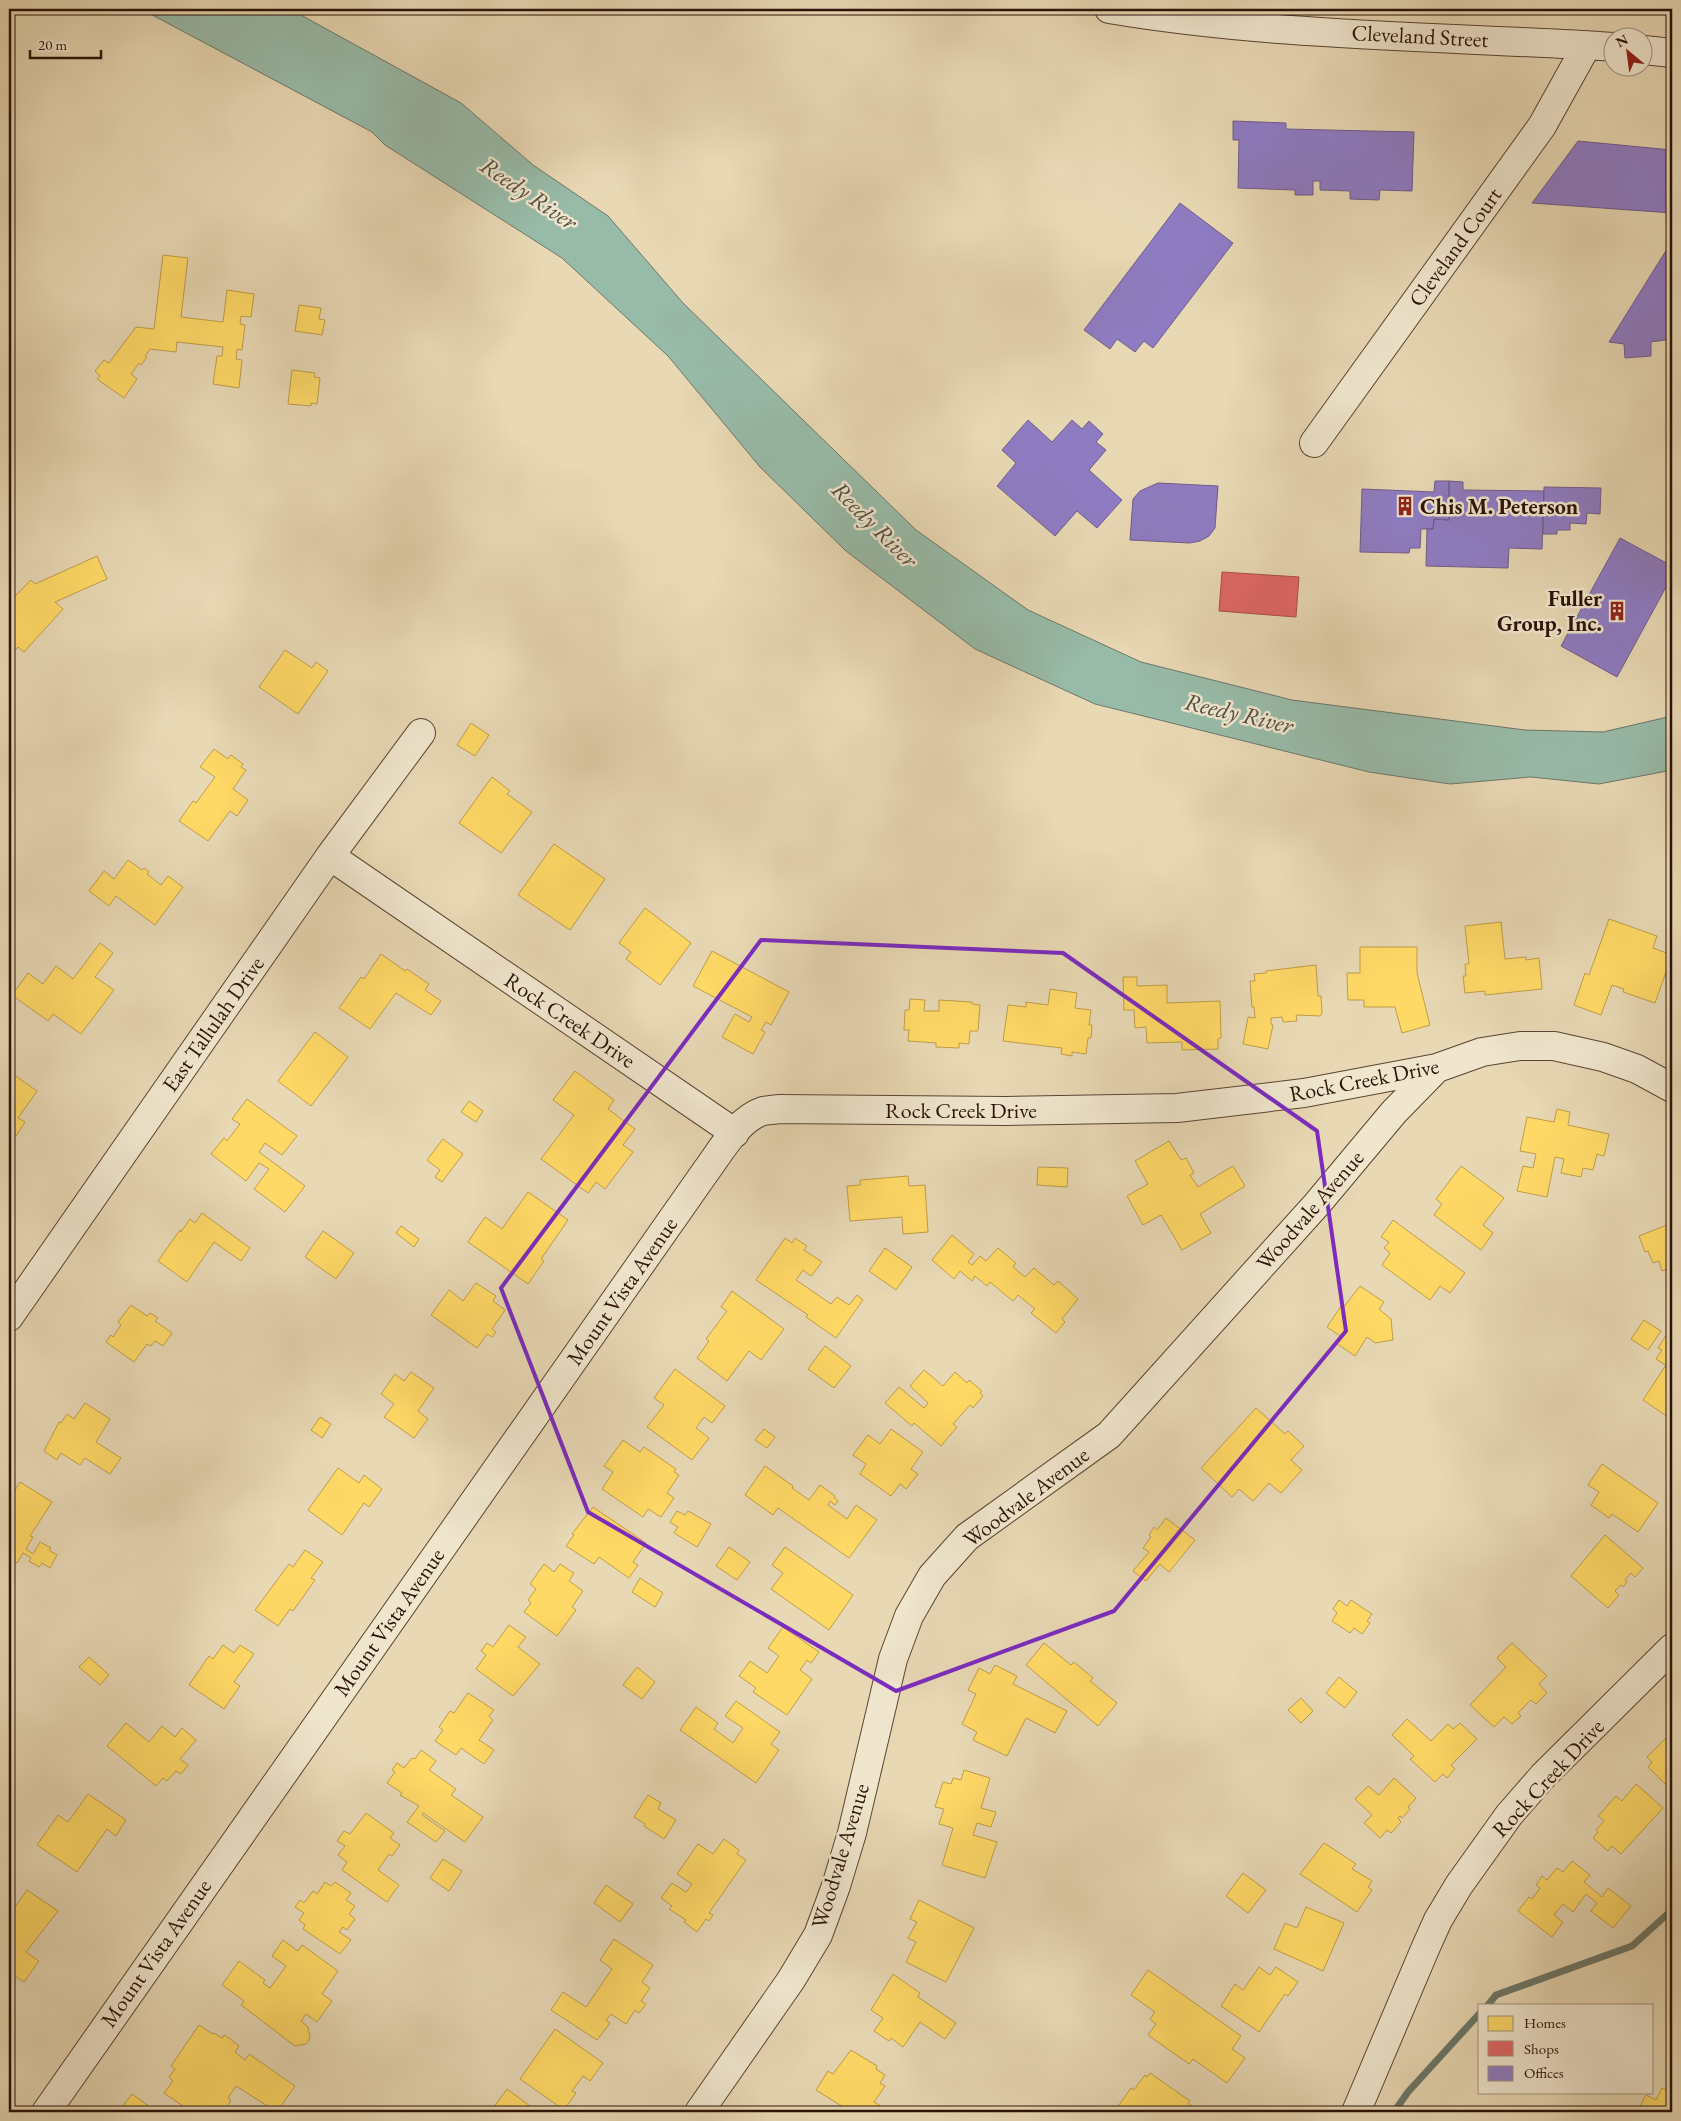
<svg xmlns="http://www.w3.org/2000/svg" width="1681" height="2121" font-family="'EB Garamond',serif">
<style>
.water{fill:#98bba9;stroke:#6c7769}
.homes{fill:#ffd966;stroke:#bf9d4a}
.shops{fill:#e06666;stroke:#aa4d4a}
.offices{fill:#8e7cc3;stroke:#705c8b}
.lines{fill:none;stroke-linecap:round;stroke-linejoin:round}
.stream{stroke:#6c7769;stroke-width:7}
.minor-casing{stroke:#5a4433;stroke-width:30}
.path{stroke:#2b1208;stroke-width:3;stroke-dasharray:4 2.5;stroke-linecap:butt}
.minor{stroke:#f0e6ce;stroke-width:28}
.marked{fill:none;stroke:#7b2cbf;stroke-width:4;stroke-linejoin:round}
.labels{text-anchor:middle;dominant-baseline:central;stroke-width:5;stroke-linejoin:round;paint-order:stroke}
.street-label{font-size:22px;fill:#2b1208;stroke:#f0e6ce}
.poi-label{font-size:22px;font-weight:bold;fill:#2b1208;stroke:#f0e6ce;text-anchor:start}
.water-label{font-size:24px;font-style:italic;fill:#514d40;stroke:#f0e6ce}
</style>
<rect width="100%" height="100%" fill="#e8d8b4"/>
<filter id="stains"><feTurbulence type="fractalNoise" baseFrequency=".004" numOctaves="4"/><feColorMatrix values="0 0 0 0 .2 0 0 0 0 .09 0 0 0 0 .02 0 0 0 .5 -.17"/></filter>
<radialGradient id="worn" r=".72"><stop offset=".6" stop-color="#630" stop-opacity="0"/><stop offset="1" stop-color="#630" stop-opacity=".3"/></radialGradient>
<path class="water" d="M141 9H290L461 103 533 165 608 216 683 303 916 530 1028 610 1141 662 1292 700 1525 730 1603 732 1672 716V770L1599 784 1531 777 1450 784 1369 772 1095 704 975 649 846 551 760 467 668 356 562 258 385 145 372 132Z"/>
<path class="homes" d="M163 255 188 258 181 317 223 322 227 290 254 294 251 317 241 316 240 324 245 325 242 350 237 349 236 359 242 360 239 388 213 384 217 356H222L223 347 177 342 176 352 150 349 145 356 147 357 141 365 139 363 131 374 137 379 124 398 97 379 100 376 95 371 104 360 109 363 136 327 154 329Z
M299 305 321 308 319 319 325 320 322 335 295 331Z
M292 370 315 373 314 377 320 378 317 404 311 403V406L288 404Z
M97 556 107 579 55 602 63 609 24 652 18 647 9 658V602L31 580 35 584Z
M285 650 312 668 316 662 328 671 298 714 259 687Z
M471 723 489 735 475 756 457 745Z
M214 749 228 759 231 755 243 764 241 767 246 770 233 789 248 800 237 816 230 811 208 841 179 821 193 801 196 803 215 777 200 767Z
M492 777 510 791 507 794 532 812 501 853 459 823Z
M554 844 605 879 570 930 518 895Z
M128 860 142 870 144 868 149 872 147 874 161 885 168 876 183 887 155 925 116 896 109 906 89 891 104 871 114 879Z
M645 908 691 943 660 985 626 959 631 952 619 943Z
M1609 919 1657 936 1653 948 1672 955 1655 1003 1623 992 1624 989 1612 985 1601 1015 1574 1005 1585 973 1589 975Z
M1501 922 1505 959 1526 957V960L1539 958 1542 989 1485 995V991L1465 993 1463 976H1466L1465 964H1469L1465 926Z
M100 943 113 953 95 977 114 990 81 1034 53 1014 48 1021 12 995 28 973 43 984 56 966 73 979Z
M1360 947H1417V973L1430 1025 1402 1033 1395 1007H1364V1000H1348L1347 973H1360Z
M712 951 789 992 771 1025 766 1022 761 1030 765 1032 753 1054 722 1037 735 1014 749 1022 752 1017 693 986Z
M381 954 405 971 407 969 429 984 425 990 441 1001 431 1015 396 993 370 1029 339 1008 361 977 364 979Z
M1316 965 1318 996H1321L1322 1013 1320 1016 1296 1015 1297 1021 1283 1022 1282 1017 1271 1018V1024L1273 1025 1268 1049 1243 1044 1248 1017 1255 1018 1254 1007H1252L1250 981H1255L1254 974 1266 973V971Z
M1123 977H1137V986L1167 985V1003L1220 1001 1221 1038 1218 1039V1049L1182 1050V1042L1147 1043 1146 1027 1135 1028 1134 1010H1124Z
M1050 989 1077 993 1075 1008 1091 1010 1089 1025H1092L1091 1038H1088L1086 1054 1072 1052V1056L1061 1054 1062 1048 1003 1041 1008 1005 1026 1007V1002L1048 1005Z
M910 999 925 1000 924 1011H939V1000L972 1002V1004L980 1005 978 1031H970L969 1044 959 1043V1048L936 1047V1043L908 1041 909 1030H904L905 1010H909Z
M315 1032 348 1057 311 1106 278 1081Z
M575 1071 614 1100 608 1109 635 1129 623 1145 633 1152 605 1189 596 1182 588 1193 541 1159 574 1115 553 1100Z
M10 1072 37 1091 18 1118 25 1122 16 1136 9 1131Z
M247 1099 297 1136 282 1155 265 1143 259 1152 305 1186 285 1212 254 1189 269 1169 259 1163 246 1181 211 1154 224 1138 227 1141 240 1124 232 1119Z
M469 1101 483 1111 476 1122 461 1112Z
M1557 1109 1570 1112 1568 1125 1609 1134 1604 1156 1597 1154 1593 1170 1583 1168 1581 1177 1561 1173 1564 1159 1555 1157 1547 1197 1517 1191 1523 1166 1533 1168 1536 1154 1520 1151 1527 1117 1554 1122Z
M443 1139 463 1154 442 1182 435 1177 440 1170 427 1160Z
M1169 1141 1181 1160 1186 1158 1194 1173 1190 1175 1198 1187 1233 1166 1245 1186 1200 1214 1211 1233 1182 1250 1161 1215 1143 1225 1127 1196 1148 1184 1135 1161Z
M1461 1166 1504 1198 1483 1225 1493 1233 1481 1250 1434 1215 1442 1204 1436 1199Z
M1038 1167 1068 1168 1067 1187 1037 1185Z
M908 1176 909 1186 925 1185 928 1232 903 1234 902 1217 850 1221 847 1186 860 1185V1180Z
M528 1192 568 1220 541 1259 544 1261 528 1284 468 1242 485 1217 502 1229Z
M202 1213 250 1248 241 1261 214 1242 187 1282 158 1261 180 1230 181 1232 190 1219 195 1223Z
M1393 1220 1465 1273 1450 1293 1440 1286 1430 1300 1382 1265 1390 1253 1384 1248 1389 1242 1381 1237Z
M1672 1223V1267L1662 1271 1659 1261 1653 1263 1648 1251 1645 1252 1639 1236Z
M401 1226 419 1239 414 1247 396 1233Z
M323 1231 354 1253 336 1279 305 1257Z
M952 1235 974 1254 968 1262 972 1265 980 1256 986 1261 998 1248 1016 1263 1013 1267 1025 1277 1034 1268 1054 1285 1058 1281 1078 1299 1062 1319 1065 1322 1056 1333 1031 1313 1035 1309 1018 1295 1013 1301 990 1282 987 1286 975 1276 972 1281 960 1271 954 1279 932 1260Z
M785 1238 792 1243 795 1238 807 1246 804 1250 822 1262 811 1276 803 1270 796 1280 831 1304 837 1297 849 1305 857 1295 863 1300 836 1338 806 1317 808 1315 756 1280Z
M885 1248 912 1267 896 1290 869 1271Z
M476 1283 496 1296 493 1301 505 1310 492 1329 496 1332 492 1337 487 1334 477 1348 431 1315 449 1290 463 1301Z
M1360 1286 1384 1302 1379 1309 1391 1319 1393 1340 1375 1343 1367 1337 1355 1356 1336 1343 1340 1336 1327 1327 1341 1306 1343 1308Z
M732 1291 784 1329 761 1360 749 1351 727 1381 697 1358 709 1341 706 1339 727 1311 721 1307Z
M131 1305 147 1316 150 1313 158 1318 155 1321 172 1333 163 1346 155 1341 151 1346 147 1344 134 1362 106 1342 111 1335 113 1337 121 1325 118 1322Z
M1644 1320 1661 1331 1648 1350 1631 1339Z
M1672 1326V1417L1671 1419 1643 1400 1666 1365 1656 1359 1662 1350 1658 1348Z
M825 1346 851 1366 834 1388 808 1369Z
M675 1369 725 1406 712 1423 704 1417 696 1428 709 1438 692 1460 647 1427 664 1405 654 1398Z
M924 1370 943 1386 955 1372 967 1383 969 1380 982 1391 980 1393 983 1396 973 1408 970 1405 953 1424 957 1427 941 1446 914 1423 912 1426 885 1403 899 1387 924 1408 928 1403 910 1386Z
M411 1372 434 1388 418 1411 428 1419 414 1438 384 1417 394 1404 381 1394 395 1374 404 1381Z
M85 1403 110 1419 96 1442 121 1458 110 1474 85 1458 80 1465 61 1453 57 1460 44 1451 59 1422 61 1423 67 1414 74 1419Z
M1256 1408 1285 1434 1288 1431 1304 1446 1291 1460 1302 1470 1281 1493 1269 1483 1253 1501 1239 1489 1232 1497 1201 1468Z
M320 1417 331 1424 322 1438 311 1430Z
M764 1429 775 1437 767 1448 755 1440Z
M891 1429 923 1452 911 1469 918 1474 906 1489 900 1484 891 1496 860 1474 866 1464 853 1455 868 1435 880 1444Z
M623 1440 640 1452 644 1447 676 1469 674 1472 679 1475 667 1493 674 1498 661 1517 648 1509 643 1517 602 1489 613 1472 604 1466Z
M1602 1464 1658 1503 1638 1532 1612 1514 1609 1518 1591 1505 1599 1492 1588 1485Z
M765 1466 793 1486 792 1488 809 1500 820 1485 835 1496 834 1498 838 1501 835 1505 830 1501 828 1505 847 1519 856 1505 877 1520 849 1558 778 1508 773 1515 745 1495Z
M338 1468 359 1483 364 1475 382 1489 369 1507 364 1503 342 1535 308 1510Z
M20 1482 52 1502 30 1536 33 1537 26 1549 33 1554 40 1542 51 1548 49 1550 57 1555 50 1568 42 1563 39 1567 29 1561 31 1558 23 1553 17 1563 9 1557V1495L10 1493 12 1495Z
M593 1507 646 1543 633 1562 638 1565 629 1578 599 1557 594 1564 566 1546 574 1535 572 1534Z
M677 1511 685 1515 688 1511 711 1524 697 1547 674 1533 678 1527 670 1522Z
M1166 1518 1195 1540 1169 1572 1160 1564 1146 1581 1133 1571 1149 1552 1143 1548 1151 1537 1149 1535 1154 1527 1157 1530Z
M1605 1535 1643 1568 1635 1577 1631 1573 1625 1580 1627 1582 1623 1587 1621 1585 1615 1591 1619 1595 1608 1608 1571 1576Z
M729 1547 750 1562 737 1580 716 1566Z
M785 1547 853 1595 829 1630 771 1589 783 1573 772 1565Z
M305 1550 323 1562 311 1578 315 1580 293 1611 290 1609 278 1626 255 1610 289 1564 293 1567Z
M544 1564 554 1572 560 1564 574 1573 569 1581 583 1591 572 1607 576 1610 557 1636 524 1612 531 1603 528 1600 536 1589 530 1584Z
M640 1578 663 1593 655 1607 632 1592Z
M1339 1600 1347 1606 1351 1600 1372 1614 1367 1621 1370 1623 1362 1634 1354 1628 1350 1633 1332 1621 1337 1613 1333 1609Z
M509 1625 526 1637 518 1647 540 1664 513 1696 476 1669 486 1655 481 1651 487 1643 493 1647Z
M783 1627 819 1652 811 1663 807 1660 800 1670 812 1679 787 1715 753 1692 756 1688 739 1676 750 1661 767 1673 779 1656 768 1648Z
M1044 1643 1071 1665 1074 1662 1093 1678 1090 1681 1117 1703 1098 1726 1026 1665Z
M1512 1643 1547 1676 1539 1684 1547 1693 1536 1704 1531 1700 1518 1713 1521 1716 1512 1724 1504 1717 1494 1727 1470 1705 1506 1667 1497 1658Z
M223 1645 234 1653 240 1645 254 1654 234 1682 240 1686 224 1709 189 1685 209 1656 213 1659Z
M89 1657 109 1675 100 1685 79 1667Z
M995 1665 1017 1676 1013 1684 1067 1711 1055 1733 1026 1718 1007 1756 973 1740 977 1732 962 1724 976 1694 968 1690 979 1668 990 1674Z
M637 1667 655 1682 642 1699 623 1685Z
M1339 1677 1357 1692 1345 1708 1326 1693Z
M468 1693 494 1710 489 1716 493 1720 479 1740 494 1750 484 1764 461 1748 456 1755 435 1741 443 1730 439 1727 450 1711 454 1713Z
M1301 1698 1313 1711 1301 1723 1288 1710Z
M736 1701 780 1732 771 1744 779 1750 756 1783 680 1730 696 1707 718 1723 714 1729 733 1743 743 1728 725 1716Z
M1407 1719 1431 1741 1448 1724 1453 1729 1460 1723 1477 1739 1451 1765 1455 1769 1447 1778 1443 1774 1435 1782 1410 1759 1414 1756 1392 1735Z
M126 1723 149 1742 162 1726 175 1737 182 1728 196 1740 180 1759 188 1765 181 1774 176 1771 167 1781 163 1778 156 1786 107 1746Z
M1672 1732V1791L1648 1767 1652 1762 1647 1757Z
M421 1750 436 1761 429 1770 456 1789 451 1795 483 1817 465 1842 423 1813 422 1815 445 1831 436 1842 407 1822 419 1806 400 1795 402 1793 387 1783 395 1772 392 1770 397 1763 404 1768 412 1758 415 1759Z
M964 1770 990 1778 981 1808 996 1812 991 1827 977 1823 973 1835 997 1842 985 1878 942 1865 953 1828 939 1824 944 1809 935 1807 943 1782 951 1784 953 1778 961 1780Z
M1394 1778 1416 1798 1408 1807 1410 1809 1402 1818 1400 1816 1398 1818 1401 1822 1391 1833 1387 1830 1380 1838 1364 1823 1372 1815 1355 1799 1368 1786 1379 1795Z
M1636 1784 1663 1808 1621 1854 1612 1846 1608 1851 1593 1838 1598 1832 1596 1830 1604 1821 1598 1816 1616 1796 1622 1801Z
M88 1794 126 1820 116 1836 107 1829 77 1872 37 1845 58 1815 68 1822Z
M648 1795 661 1803 658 1809 676 1820 664 1839 644 1826 645 1824 634 1817Z
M366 1813 394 1833 390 1838 400 1845 392 1856 389 1854 378 1870 399 1885 387 1902 342 1870 347 1862 338 1855 345 1846 337 1841 344 1831 350 1834Z
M724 1839 739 1850 737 1854 746 1860 709 1913 713 1915 709 1921 706 1919 697 1932 684 1922 686 1920 669 1909 672 1906 661 1898 672 1883 686 1892 692 1884 677 1874 698 1844 713 1854Z
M1324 1843 1356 1864 1352 1869 1372 1881 1368 1887 1372 1890 1357 1912 1300 1874Z
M443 1859 462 1871 449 1891 430 1878Z
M1572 1861 1590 1875 1584 1882 1602 1897 1608 1888 1631 1906 1613 1928 1591 1911 1597 1903 1586 1894 1573 1912 1563 1904 1554 1915 1563 1922 1552 1937 1518 1911 1529 1897 1532 1899 1540 1888 1536 1885 1542 1876 1547 1880 1557 1868 1563 1872Z
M1243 1873 1266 1890 1248 1913 1226 1896Z
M325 1882 331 1886 335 1882 351 1893 346 1900 355 1906 349 1914 355 1919 347 1930 343 1927 339 1932 351 1940 340 1954 303 1929 305 1925 299 1920 304 1913 295 1907 300 1900 304 1903 313 1891 317 1894Z
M606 1885 633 1904 620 1922 594 1903Z
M27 1890 58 1911 26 1952 39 1961 24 1982 9 1972V1916Z
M919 1900 974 1928 946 1982 906 1962 916 1942 908 1938 917 1922 910 1919Z
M1306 1907 1344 1923 1323 1971 1274 1949 1285 1923 1297 1928Z
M614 1939 653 1965 642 1982 650 1988 641 2001 646 2004 639 2013 635 2010 626 2024 611 2014 606 2020 610 2023 597 2040 551 2010 563 1992 586 2007 612 1969 600 1960Z
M283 1940 298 1951 302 1945 338 1971 322 1994 332 2001 317 2022 306 2014 301 2021 308 2027 310 2038 306 2044 295 2046 241 2005 244 2001 222 1985 239 1961 265 1980 263 1983 270 1988 286 1966 272 1956Z
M1259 1967 1270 1975 1276 1967 1298 1982 1288 1996 1285 1994 1259 2032 1221 2006 1235 1984 1243 1990Z
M1148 1970 1241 2036 1232 2049 1245 2058 1227 2083 1193 2059 1189 2064 1148 2035 1156 2024 1150 2019 1155 2012 1131 1995Z
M893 1974 920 1993 918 1997 956 2023 945 2039 920 2022 903 2047 891 2038 889 2041 874 2031 883 2018 871 2010Z
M199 2025 213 2034 214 2033 222 2038 224 2035 229 2038 239 2046 235 2052 245 2060 249 2054 295 2086 277 2112 236 2086 228 2098 231 2100 228 2105 229 2112H192L164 2093 173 2081 169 2077 175 2069 171 2066Z
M555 2029 603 2063 590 2081 583 2076 572 2091 576 2093 564 2110 520 2079Z
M851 2050 877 2066 876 2069 885 2075 880 2083 885 2086 874 2102 890 2112H851L816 2090 828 2071 833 2074Z
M1150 2073 1190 2101 1188 2103 1200 2112H1114L1131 2088 1134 2090 1145 2075 1147 2077Z
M1662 2088 1672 2093V2112H1637L1646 2095 1656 2100Z
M507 2089 538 2112H501L494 2107Z
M132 2094 157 2112H118Z"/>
<path class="shops" d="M1222 572 1299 577 1296 617 1219 611Z"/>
<path class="offices" d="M1233 121 1286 123V129L1414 132 1412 191 1380 190 1379 200 1350 199V191L1320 190V181H1313V195H1295V190L1238 188 1239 140H1233Z
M1578 141 1672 150V213L1532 203Z
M1180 203 1233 243 1153 348 1144 341 1135 352 1117 339 1110 349 1084 330Z
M1672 241V339L1651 342V356L1625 358 1624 344 1609 342Z
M1028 420 1052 442 1072 420 1082 429 1089 421 1103 434 1096 442 1106 450 1089 470 1122 500 1097 528 1077 511 1055 536 997 486 1016 463 1002 450Z
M1435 481H1449V520L1434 519 1433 529H1421L1420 548H1410L1409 553 1360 552 1362 489 1434 492Z
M1449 481 1463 482V490L1544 491 1542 549 1509 548 1508 568 1426 566 1427 529H1433L1434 519 1449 520Z
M1158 483 1218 486 1215 528 1209 536 1200 541 1190 543 1130 540 1133 499 1140 491Z
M1544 487 1601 488 1600 514 1587 513 1586 524 1570 523V530H1557V534H1543Z
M1620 538 1672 566V576L1617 677 1561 646Z"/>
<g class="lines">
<path class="stream" d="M1488 2005 1496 1995 1632 1946 1672 1910
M1394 2112 1408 2092 1480 2013"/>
<defs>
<path id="minor" d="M1109 9C1275 37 1445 36 1614 47
M1644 50 1672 53
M1314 443 1542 126 1587 45
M330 856 735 1133
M9 1317 330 856 421 733
M46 2112 706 1171C721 1151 738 1119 763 1111 768 1110 774 1110 779 1109L1006 1111 1177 1108 1304 1093 1437 1068 1482 1052 1520 1046H1554L1603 1057 1637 1069 1672 1088
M699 2112 791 1980 818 1935 836 1886 852 1833 893 1659 909 1616 932 1576 967 1537 1109 1435 1317 1204 1394 1112 1437 1068
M1356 2112 1425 1949 1438 1920 1459 1885 1509 1815 1543 1776 1672 1648"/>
</defs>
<use href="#minor" class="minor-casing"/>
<path class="path" d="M1439 10 1521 9"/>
<use href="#minor" class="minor"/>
</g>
<path class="marked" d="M761 940 1063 953 1317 1131 1346 1331 1114 1611 896 1691 588 1512 501 1288Z"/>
<defs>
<symbol id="building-bare" viewBox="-9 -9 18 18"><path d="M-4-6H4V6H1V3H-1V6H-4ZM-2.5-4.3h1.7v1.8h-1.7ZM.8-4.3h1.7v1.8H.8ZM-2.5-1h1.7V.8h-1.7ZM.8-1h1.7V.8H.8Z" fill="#8f2418" stroke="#f0e6ce" stroke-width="2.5" paint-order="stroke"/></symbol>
</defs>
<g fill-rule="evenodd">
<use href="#building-bare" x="1391" y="492" width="28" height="28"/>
<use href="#building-bare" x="1603" y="597" width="28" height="28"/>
</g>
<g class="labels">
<g class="street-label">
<text transform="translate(1420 36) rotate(3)">Cleveland Street</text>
<text transform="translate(1455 247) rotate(-54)">Cleveland Court</text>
<text transform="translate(570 1020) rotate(34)">Rock Creek Drive</text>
<text transform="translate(213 1024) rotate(-55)">East Tallulah Drive</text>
<text transform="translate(1364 1080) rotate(-11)">Rock Creek Drive</text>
<text x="961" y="1110">Rock Creek Drive</text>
<text transform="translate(1310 1210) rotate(-49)">Woodvale Avenue</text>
<text transform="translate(622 1291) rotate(-55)">Mount Vista Avenue</text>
<text transform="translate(1026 1497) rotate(-37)">Woodvale Avenue</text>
<text transform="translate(389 1622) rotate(-55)">Mount Vista Avenue</text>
<text transform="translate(1548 1778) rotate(-47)">Rock Creek Drive</text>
<text transform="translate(840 1856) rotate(-73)">Woodvale Avenue</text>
<text transform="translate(156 1953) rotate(-55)">Mount Vista Avenue</text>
</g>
<g class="poi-label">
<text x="1420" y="506">Chis M. Peterson</text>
<text x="1602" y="598" text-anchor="end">Fuller<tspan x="1602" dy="25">Group, Inc.</tspan></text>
</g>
<g class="water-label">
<text transform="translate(529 193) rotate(34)">Reedy River</text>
<text transform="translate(875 524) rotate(45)">Reedy River</text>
<text transform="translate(1239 713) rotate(13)">Reedy River</text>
</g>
</g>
<rect width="1681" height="2121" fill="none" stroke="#e8d8b4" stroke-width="30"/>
<rect x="10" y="10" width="1661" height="2101" fill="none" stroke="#2b1208" stroke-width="2.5"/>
<rect x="15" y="15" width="1651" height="2091" fill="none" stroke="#2b1208"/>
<rect x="1478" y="2004" width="175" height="90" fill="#f0e6ce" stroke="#a1917f"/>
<rect x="1488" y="2016" width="25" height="15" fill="#ffd966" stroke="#a1917f"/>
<text x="1524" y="2028" font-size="15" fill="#2b1208">Homes</text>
<rect x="1488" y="2041" width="25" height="15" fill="#e06666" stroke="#a1917f"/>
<text x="1524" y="2054" font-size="15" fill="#2b1208">Shops</text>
<rect x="1488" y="2066" width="25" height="15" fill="#8e7cc3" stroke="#a1917f"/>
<text x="1524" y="2078" font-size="15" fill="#2b1208">Offices</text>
<g transform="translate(1628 52) rotate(331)"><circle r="24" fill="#f0e6ce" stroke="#a1917f"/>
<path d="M0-4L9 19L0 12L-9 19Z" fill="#8f2418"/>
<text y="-8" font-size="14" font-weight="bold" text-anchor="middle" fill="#2b1208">N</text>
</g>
<path d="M30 50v8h71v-8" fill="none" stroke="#2b1208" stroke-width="2.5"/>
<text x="38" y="50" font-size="15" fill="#2b1208" stroke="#f0e6ce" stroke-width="4" paint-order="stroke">20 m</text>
<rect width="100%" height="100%" filter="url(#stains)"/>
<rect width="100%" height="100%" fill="url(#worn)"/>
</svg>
